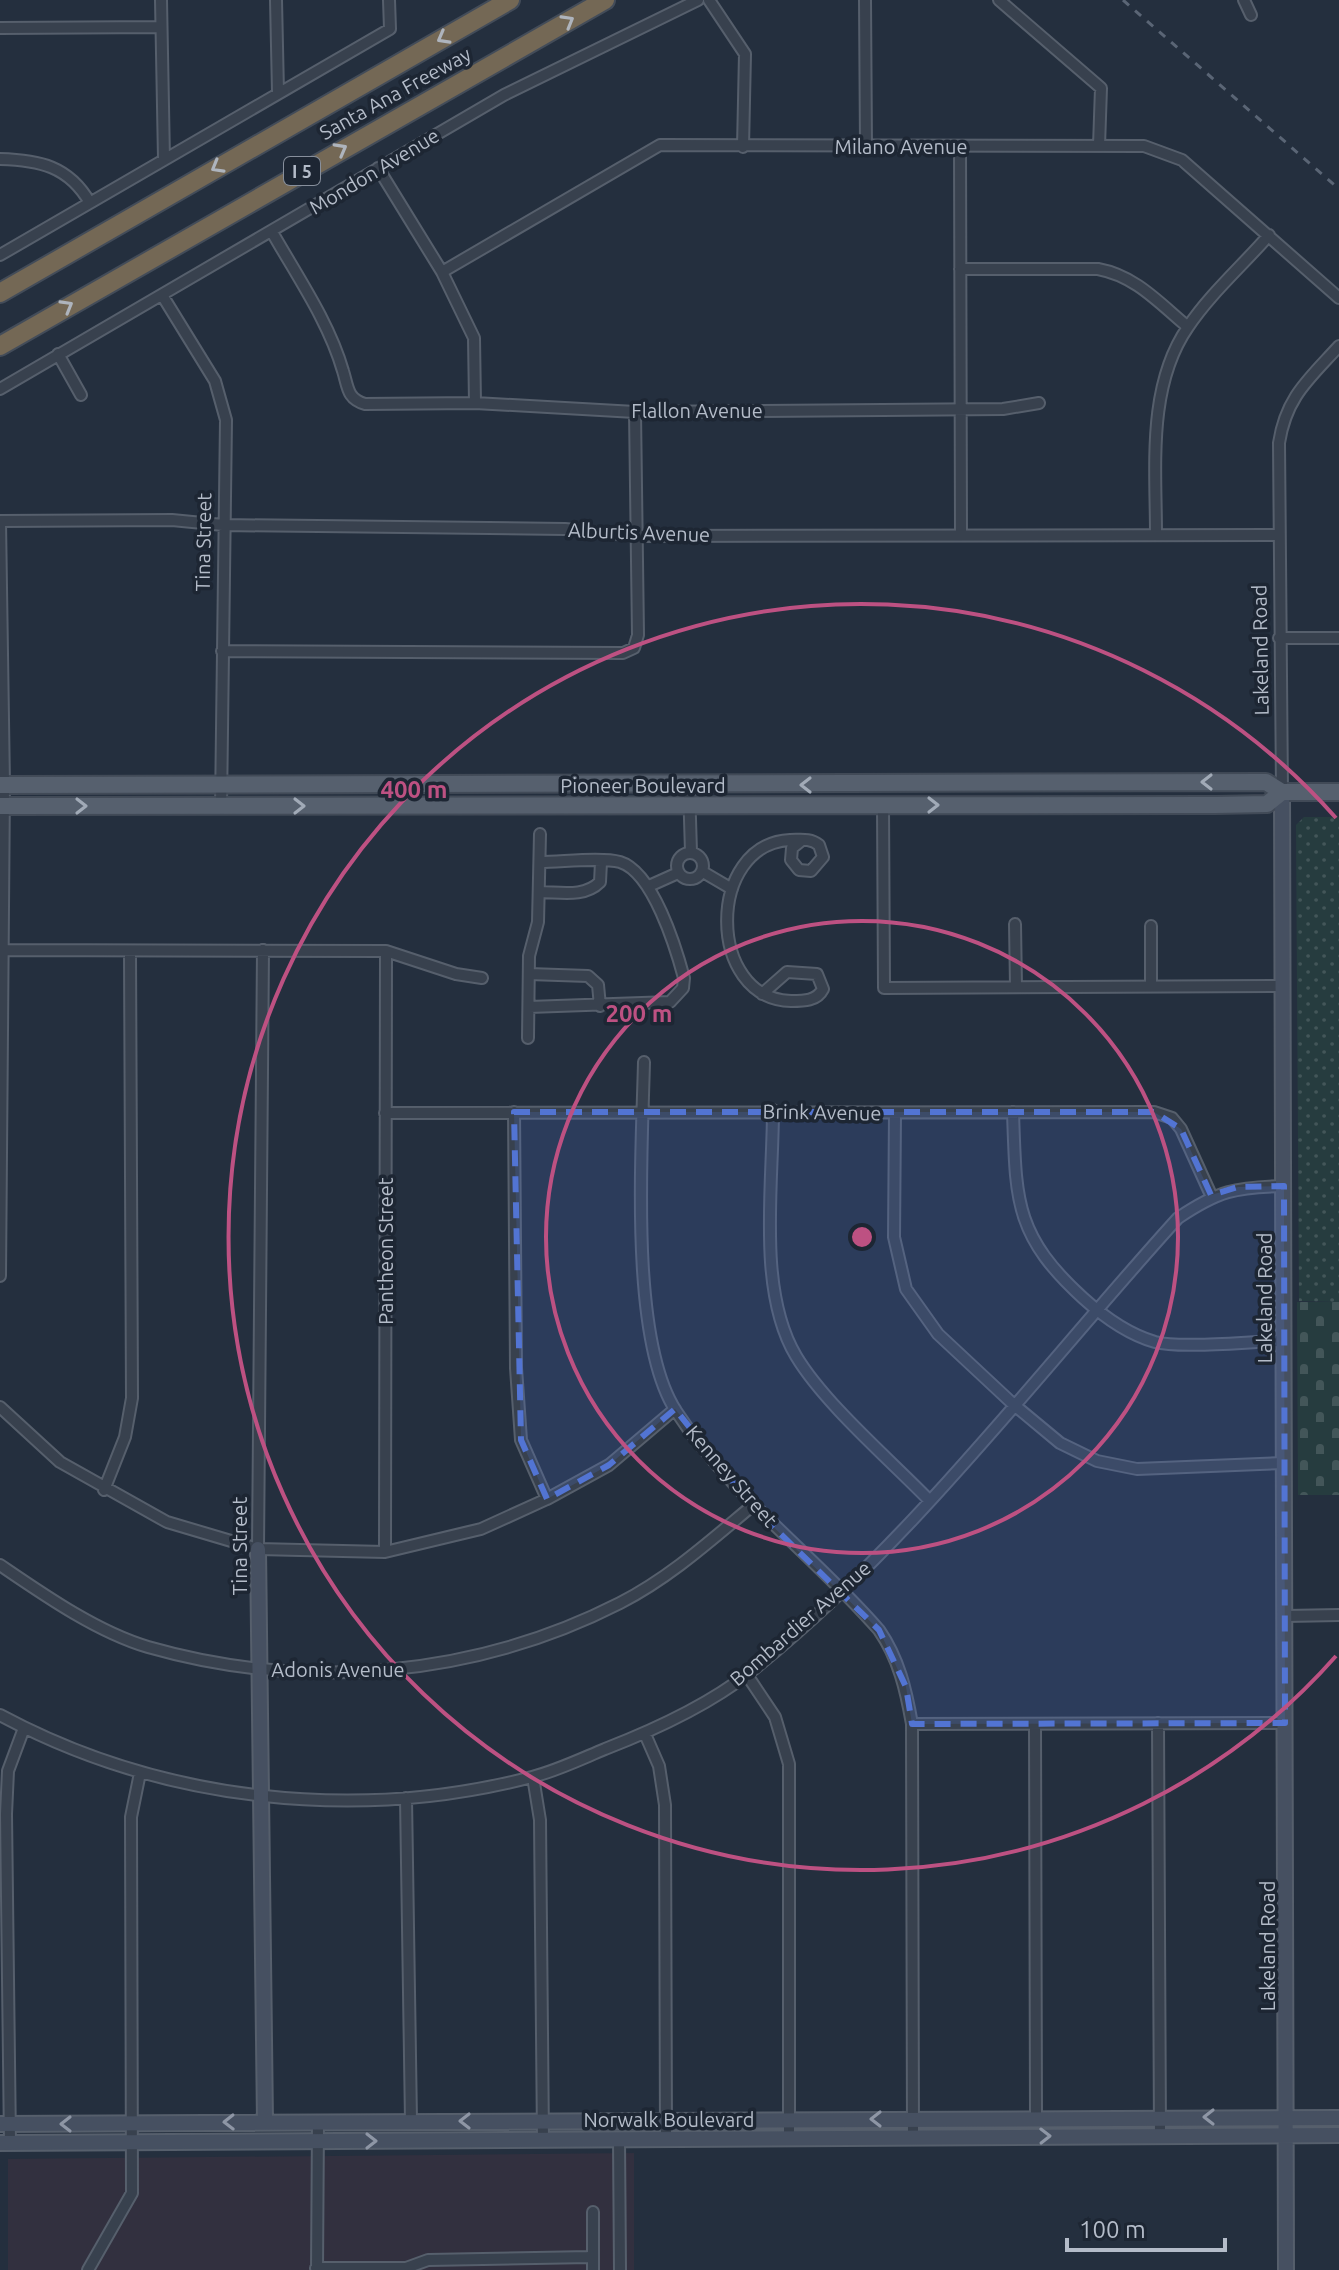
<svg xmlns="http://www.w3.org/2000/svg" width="1339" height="2270" font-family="Ubuntu,sans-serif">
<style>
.medical{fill:#32303f}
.cemetery{fill:url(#cemetery-stones)}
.park{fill:url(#park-dots)}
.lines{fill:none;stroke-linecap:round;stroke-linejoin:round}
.street-casing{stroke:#565f6c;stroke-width:14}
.secondary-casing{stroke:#565f6c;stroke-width:18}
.primary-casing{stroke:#414a57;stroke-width:20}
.highway-casing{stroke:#434c59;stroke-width:22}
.street{stroke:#38414e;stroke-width:10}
.secondary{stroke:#465061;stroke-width:14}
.primary{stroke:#56606e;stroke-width:16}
.highway{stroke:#746855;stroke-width:18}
.rail{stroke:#5a6575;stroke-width:3;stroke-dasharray:8 8;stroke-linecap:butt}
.oneway{stroke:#aeb4bd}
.oneway2{stroke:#a1aab7}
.oneway3{stroke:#8e96a5}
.marked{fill:#5274d3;fill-opacity:0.2;stroke:#5274d3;stroke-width:6;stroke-dasharray:16 10;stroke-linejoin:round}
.ring{fill:none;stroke:#bd5182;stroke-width:4}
.labels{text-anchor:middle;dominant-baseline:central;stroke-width:7;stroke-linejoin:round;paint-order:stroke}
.shield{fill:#1d2633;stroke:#878f9c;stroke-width:2}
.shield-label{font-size:18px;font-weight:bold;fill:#b4bcc9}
.street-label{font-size:20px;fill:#b4bcc9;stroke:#1d2633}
.centre{fill:#bd5182;stroke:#1d2633;stroke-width:4}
.ring-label{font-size:24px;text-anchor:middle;font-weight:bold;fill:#bd5182;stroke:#1d2633;stroke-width:7;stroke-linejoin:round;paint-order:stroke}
</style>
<defs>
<pattern id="cemetery-stones" width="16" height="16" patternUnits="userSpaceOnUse" patternTransform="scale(2)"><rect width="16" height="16" fill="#263c3f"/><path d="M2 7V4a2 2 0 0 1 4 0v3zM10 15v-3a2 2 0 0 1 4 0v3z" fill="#435659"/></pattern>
<pattern id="park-dots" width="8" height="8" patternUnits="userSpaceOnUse" patternTransform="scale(2)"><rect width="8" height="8" fill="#263c3f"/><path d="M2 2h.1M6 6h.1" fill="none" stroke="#435659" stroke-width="1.8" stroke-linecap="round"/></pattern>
</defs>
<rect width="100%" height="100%" fill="#242f3e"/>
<path class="medical" d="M634 2153V2270H8V2159Z"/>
<path class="cemetery" d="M1297 1302H1339V1495H1298Z"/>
<path class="park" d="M1304 817H1339V1302L1299 1301 1296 825Z"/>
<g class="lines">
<defs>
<path id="street" d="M161 0 164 159
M276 0 278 92
M709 0 745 54 743 147
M865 0 866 147
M999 0 1101 88 1099 146
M1244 0 1251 15
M0 28 161 27
M960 146 961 535
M0 159C39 160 69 166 90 203
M378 168 442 272 474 338 475 403
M272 232C297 276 329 322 343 371 348 387 347 399 365 404L475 403 635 412 1003 409 1039 403
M0 255 390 29 389 0
M960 269H1098C1136 276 1159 303 1188 327
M442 272 660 145 1144 146 1182 160 1339 298
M162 295 215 381 226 420 221 807
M58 354 81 395
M0 389 504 95 698 0
M1156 535C1156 467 1147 386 1188 327 1210 294 1243 265 1269 235
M1279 638H1339
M222 651 623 653 634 648 638 635 635 412
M689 786 691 852
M1282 792 1279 443C1286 397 1309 379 1339 346
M883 806 884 988 1282 986
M677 866a13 13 0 1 1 26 0a13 13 0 1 1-26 0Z
M703 872 732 889
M649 886 678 873
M539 892C560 892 584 898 600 882L601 862
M1015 924 1016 987
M1151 926V987
M0 950 386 951 456 974 482 978
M529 974 588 976 598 985 600 1006
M762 994 787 972 817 974 823 989C817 1001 804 1001 791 1001 706 999 706 844 790 840 801 840 810 838 819 845L823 857 811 871 799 870 791 860 792 848 802 840
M529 1007 670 1002 683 988 684 978C676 948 653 872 620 862 601 857 562 862 540 862
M528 1038 529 956 538 922 540 834
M644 1062C642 1150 629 1339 676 1411 731 1496 814 1555 879 1630 899 1659 906 1690 912 1724L913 2138
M773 1110C773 1185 757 1291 796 1356 824 1403 889 1459 928 1499
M514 1112 516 1368 521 1440 547 1499
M1013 1112C1016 1200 1014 1235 1083 1298 1104 1317 1127 1334 1155 1342 1182 1349 1253 1341 1284 1341
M385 1113 1154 1112 1172 1118 1181 1129 1211 1195
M895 1113 894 1237 906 1289 938 1334 1013 1404 1060 1443 1097 1461 1137 1469 1284 1463
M0 1276 4 785 0 521 172 520 223 525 565 529 637 536 1278 535
M0 1407 60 1462 167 1522 258 1549 385 1552 481 1529 547 1499 609 1465 675 1409
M104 1490 125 1437 132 1398 130 952
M258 1549 263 950
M385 1552 386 951
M0 1565C44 1595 97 1632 148 1647 305 1692 475 1677 620 1603 669 1578 710 1541 752 1506
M1286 1616 1339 1615
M747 1675 775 1717 789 1764V2138
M0 1715C160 1801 355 1823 532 1777 556 1771 581 1759 605 1749 654 1730 707 1706 749 1673 910 1545 1040 1370 1178 1218 1218 1191 1235 1187 1284 1186
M1158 1723 1160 2135
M912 1724 1285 1723
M1035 1724 1036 2118
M645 1734 659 1766 665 1805 666 2139
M533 1777 540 1820 543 2140
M406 1798 411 2121
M619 2139 620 2270
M10 2143 6 1814 8 1771 24 1728
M593 2253V2270
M316 2268H406L428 2260 590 2257 593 2253V2212
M88 2270 132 2193 131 1817 140 1773
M317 2270 318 2122"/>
<path id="secondary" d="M1282 792 1286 2270
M258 1549 265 2122
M0 2124 1339 2118
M0 2143 1339 2135"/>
<path id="primary" d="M0 785 1266 782 1282 792H1339
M0 806 1216 805 1267 804 1282 792"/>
<path id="highway" d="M0 293 510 0
M0 346 605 0"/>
</defs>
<use href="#street" class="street-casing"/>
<use href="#secondary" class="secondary-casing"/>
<use href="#primary" class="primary-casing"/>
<use href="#highway" class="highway-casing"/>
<use href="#street" class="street"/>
<use href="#secondary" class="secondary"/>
<use href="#primary" class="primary"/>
<use href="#highway" class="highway"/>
<path class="rail" d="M1123 0 1339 189"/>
</g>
<defs><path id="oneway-chevron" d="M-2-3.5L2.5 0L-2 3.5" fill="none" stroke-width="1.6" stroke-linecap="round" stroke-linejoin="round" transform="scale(2)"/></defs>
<g class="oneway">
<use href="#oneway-chevron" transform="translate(568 21) rotate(-30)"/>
<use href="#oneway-chevron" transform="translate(443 38) rotate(151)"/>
<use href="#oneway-chevron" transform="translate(341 149) rotate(-29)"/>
<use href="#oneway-chevron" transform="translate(217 167) rotate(150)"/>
<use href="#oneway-chevron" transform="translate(67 306) rotate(-30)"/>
</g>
<g class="oneway2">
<use href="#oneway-chevron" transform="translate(1207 782) rotate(180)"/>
<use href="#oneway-chevron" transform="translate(806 785) rotate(180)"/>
<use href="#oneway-chevron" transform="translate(933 805)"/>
<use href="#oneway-chevron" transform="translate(81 806)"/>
<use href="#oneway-chevron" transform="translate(299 806)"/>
</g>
<g class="oneway3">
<use href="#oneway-chevron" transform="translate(1209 2117) rotate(180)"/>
<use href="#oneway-chevron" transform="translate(876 2119) rotate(-180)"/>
<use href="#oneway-chevron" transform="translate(465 2121) rotate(180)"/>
<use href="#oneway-chevron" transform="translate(229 2122) rotate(179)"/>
<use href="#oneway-chevron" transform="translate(66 2124) rotate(180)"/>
<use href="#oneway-chevron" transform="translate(1045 2136) rotate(-1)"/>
<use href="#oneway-chevron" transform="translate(371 2141)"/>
</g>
<path class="marked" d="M514 1112H1154L1181 1129 1211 1195 1238 1187 1284 1186 1285 1723 912 1724 906 1687 879 1630 752 1506 675 1409 609 1465 547 1499 521 1440Z"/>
<g class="ring">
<circle cx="862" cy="1237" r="316"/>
<path d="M1336 1656A633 633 0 1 1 1336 818"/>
</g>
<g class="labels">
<rect class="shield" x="284" y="157" width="36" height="28" rx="6"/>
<g class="shield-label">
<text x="302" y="171">I 5</text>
</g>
<g class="street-label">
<text transform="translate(395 93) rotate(-29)">Santa Ana Freeway</text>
<text x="901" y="146">Milano Avenue</text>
<text transform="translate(374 171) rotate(-31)">Mondon Avenue</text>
<text x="697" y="410">Flallon Avenue</text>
<text transform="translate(639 532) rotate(2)">Alburtis Avenue</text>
<text transform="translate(203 542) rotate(-89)">Tina Street</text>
<text transform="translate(1260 650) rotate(-91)">Lakeland Road</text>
<text x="643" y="785">Pioneer Boulevard</text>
<text transform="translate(822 1112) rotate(1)">Brink Avenue</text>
<text transform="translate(385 1251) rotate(-90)">Pantheon Street</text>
<text transform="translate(1264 1298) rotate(-90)">Lakeland Road</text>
<text transform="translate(732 1476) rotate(49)">Kenney Street</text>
<text transform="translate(239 1546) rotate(-90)">Tina Street</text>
<text transform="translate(800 1623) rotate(-41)">Bombardier Avenue</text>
<text x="338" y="1669">Adonis Avenue</text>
<text transform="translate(1267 1946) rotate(-90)">Lakeland Road</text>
<text x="669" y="2119">Norwalk Boulevard</text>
</g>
</g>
<circle cx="862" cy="1237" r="12" class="centre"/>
<g class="ring-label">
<text x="414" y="798">400 m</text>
<text x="639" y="1022">200 m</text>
</g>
<path d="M1067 2238v12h158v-12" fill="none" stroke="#b4bcc9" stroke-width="4"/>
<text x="1079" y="2238" font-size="24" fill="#b4bcc9" stroke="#1d2633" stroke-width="6" paint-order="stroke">100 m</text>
</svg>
